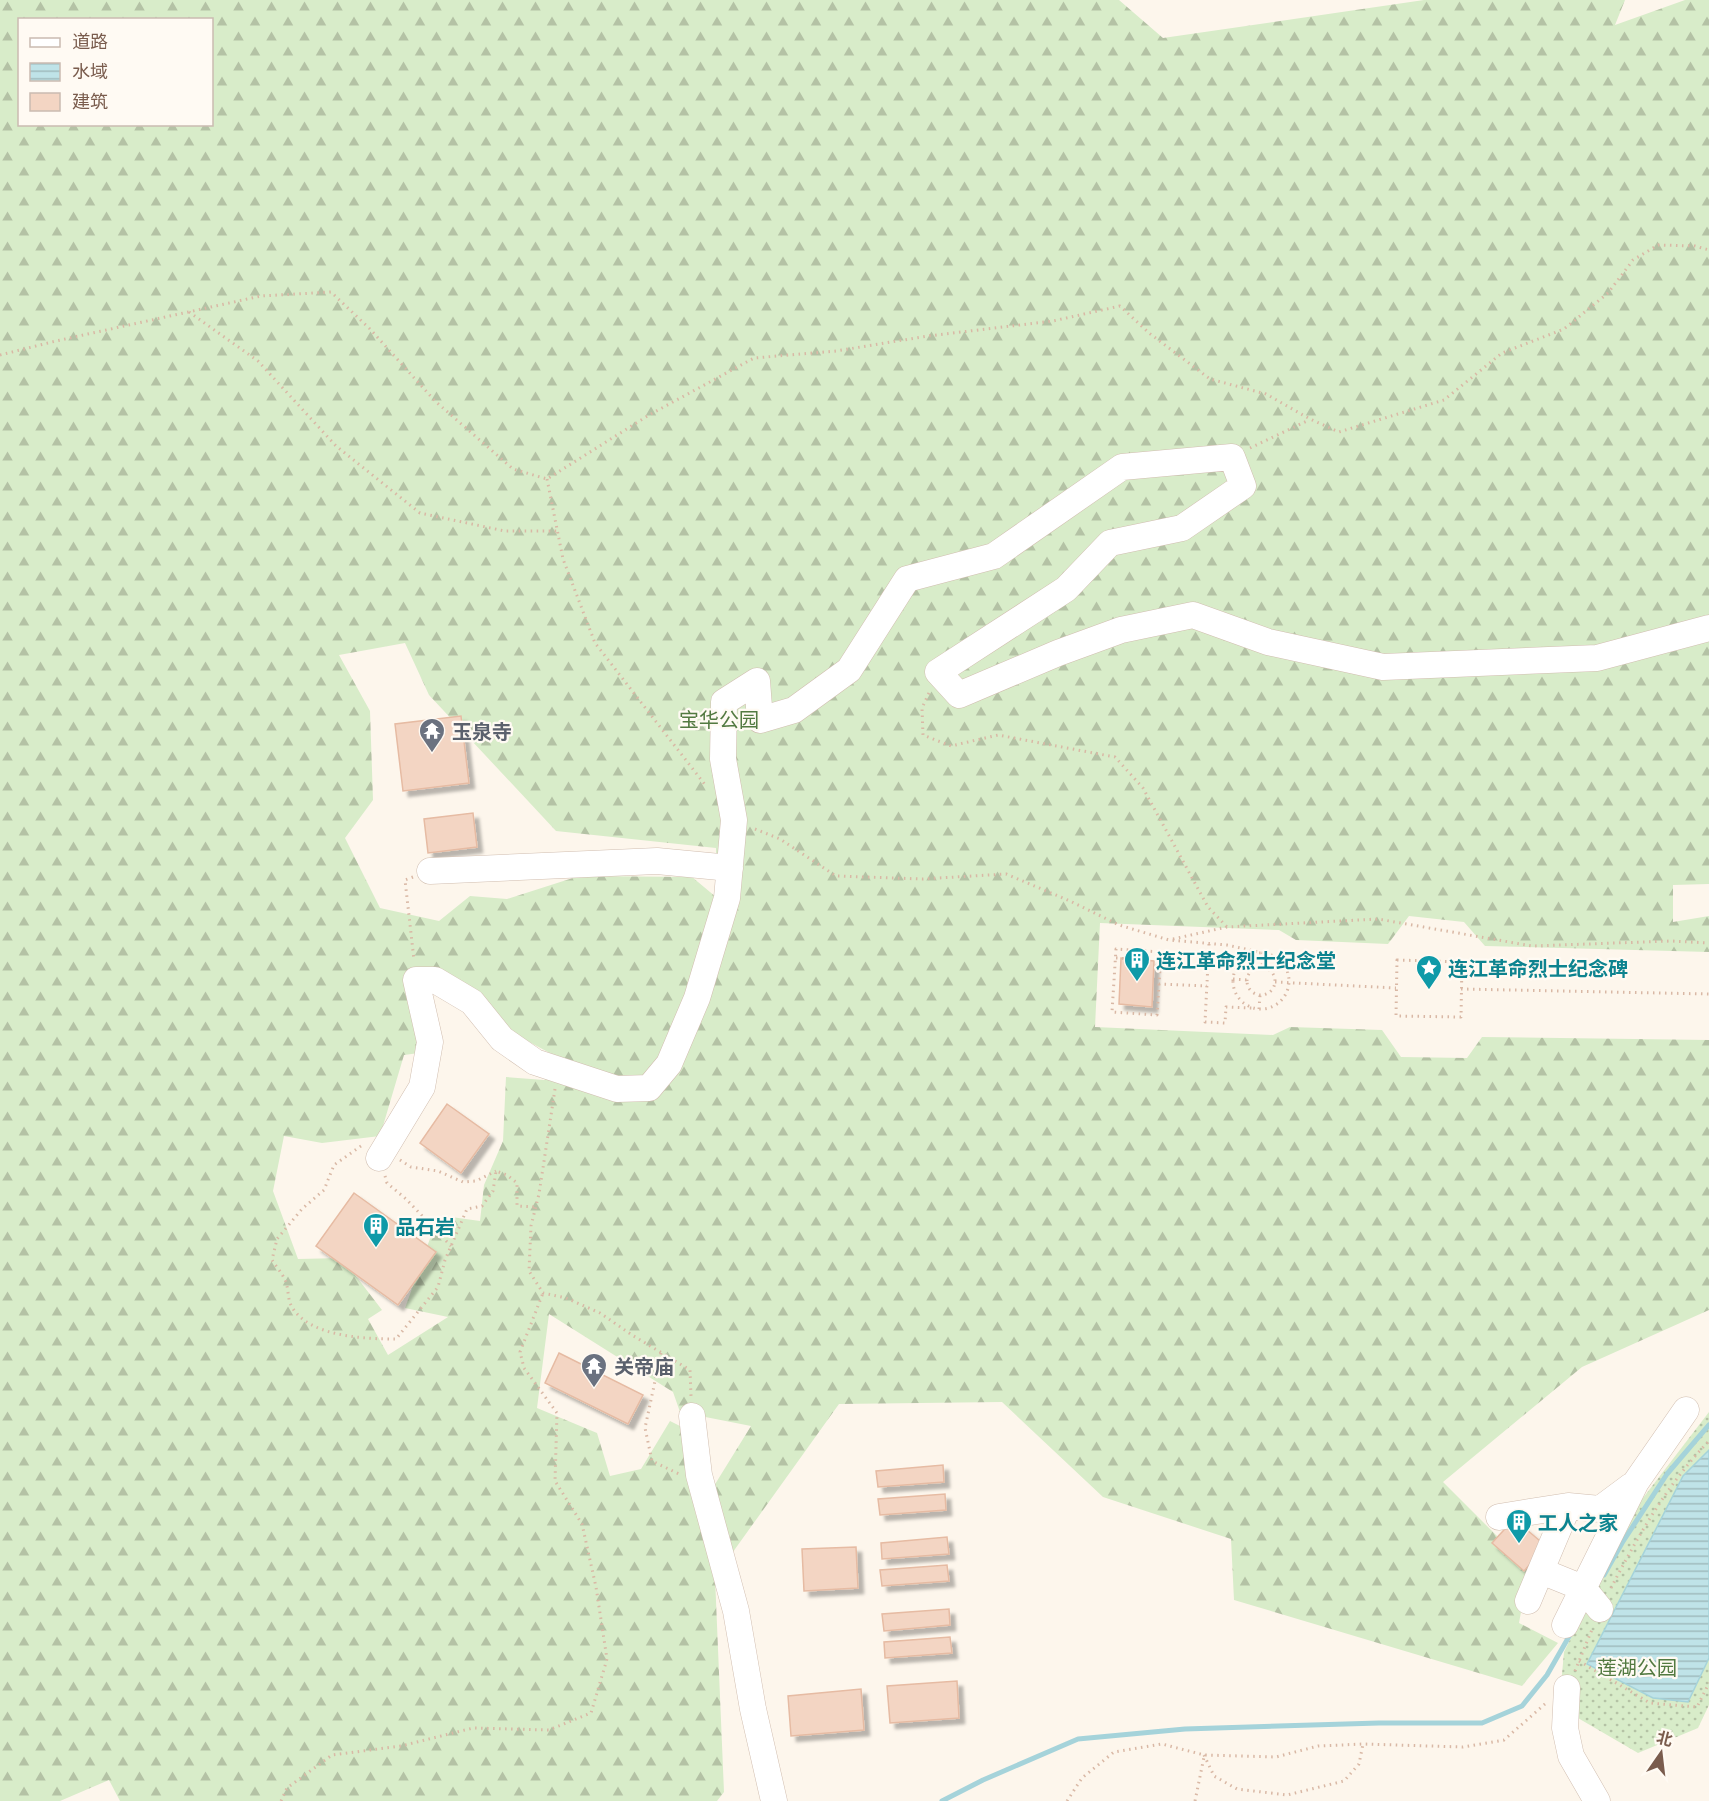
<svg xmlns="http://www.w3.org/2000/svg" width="1709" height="1801" font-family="'Exo 2','Noto Sans SC',sans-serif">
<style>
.grass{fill:url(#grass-dots)}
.forest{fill:url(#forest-firs);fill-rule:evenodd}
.water{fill:url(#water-rules);stroke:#a5d3da;stroke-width:1.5}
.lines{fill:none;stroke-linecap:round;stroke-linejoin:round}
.stream{stroke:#a5d3da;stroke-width:5}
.building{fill:#f3d5c3;stroke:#e6bba3;stroke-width:1.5;filter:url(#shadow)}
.minor-casing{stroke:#d1beb0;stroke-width:27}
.path{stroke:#d9b8a5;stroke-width:3;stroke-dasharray:1.5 4.5;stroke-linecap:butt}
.minor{stroke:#fff;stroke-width:26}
.labels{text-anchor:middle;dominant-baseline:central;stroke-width:4.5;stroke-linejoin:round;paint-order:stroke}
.park-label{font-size:20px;fill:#537a41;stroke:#fffaf3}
.worship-label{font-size:20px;font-weight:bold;fill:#5b616d;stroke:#fffaf3;text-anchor:start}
.culture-label{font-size:20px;font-weight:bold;fill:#0d838f;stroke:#fffaf3;text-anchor:start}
</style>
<defs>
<pattern id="grass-dots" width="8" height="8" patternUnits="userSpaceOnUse" patternTransform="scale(1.5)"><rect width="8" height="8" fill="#d8ecc9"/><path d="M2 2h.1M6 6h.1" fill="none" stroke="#b4c2a5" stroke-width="1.8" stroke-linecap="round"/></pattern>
<pattern id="forest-firs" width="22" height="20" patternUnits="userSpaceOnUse" patternTransform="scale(1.5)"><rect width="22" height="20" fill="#d8ecc9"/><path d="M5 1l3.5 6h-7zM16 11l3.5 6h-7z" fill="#b4c2a5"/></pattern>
<pattern id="water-rules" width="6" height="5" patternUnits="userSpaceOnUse" patternTransform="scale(1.5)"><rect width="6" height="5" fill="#bfe3e8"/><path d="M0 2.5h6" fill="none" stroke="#a0bbbe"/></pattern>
<filter id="shadow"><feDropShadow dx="5.5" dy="5.5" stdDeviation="1.5" flood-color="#0004"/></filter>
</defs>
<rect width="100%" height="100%" fill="#fdf6ec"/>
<path class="grass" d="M1709 1412V1705L1698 1728 1638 1753 1559 1707 1564 1652 1633 1511Z"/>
<path class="forest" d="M0 0H1119L1163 38 1424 0H1625L1615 25 1685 0H1709V884L1673 885V922L1709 916V952L1485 946 1464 922 1409 916 1388 944 1296 940 1279 930 1100 923 1095 1027 1273 1035 1290 1027 1382 1030 1401 1057 1467 1058 1482 1037 1709 1040V1310L1582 1367 1443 1482 1529 1568 1519 1623 1558 1643 1522 1686 1234 1600 1231 1539 1103 1497 1002 1402 839 1404 715 1577 724 1792 717 1801H120L109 1780 60 1801H0ZM20 20H212V124H20ZM405 643 429 695 556 831 716 848V897L692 877 579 876 507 899 470 896 439 921 380 908 345 838 373 800 370 711 339 655ZM405 975 572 1065 544 1080 506 1077 503 1141 484 1185 480 1221 444 1216 432 1233 405 1308 448 1317 388 1355 368 1319 382 1310 342 1258 298 1259 273 1191 284 1136 322 1143 380 1136 404 1055 419 1053ZM549 1314 673 1392 680 1412 751 1426 696 1515 680 1426 670 1421 641 1469 610 1476 597 1433 537 1408Z"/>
<path class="water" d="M1709 1450V1658L1688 1702 1653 1698 1587 1664 1683 1476Z"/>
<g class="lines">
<path class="stream" d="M1604 1575 1622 1543 1667 1474 1709 1425
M942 1801 983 1780 1078 1739 1185 1729 1379 1723H1482L1522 1706 1547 1675 1571 1633"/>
</g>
<path class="building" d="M461 716 469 783 403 791 395 724Z
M473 813 477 847 428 853 424 819Z
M1121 958 1154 961 1152 1007 1119 1004Z
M447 1104 489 1134 461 1173 420 1143Z
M354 1193 436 1252 398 1305 316 1246Z
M559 1353 643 1395 628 1424 545 1383Z
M943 1465 944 1482 878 1487 876 1471Z
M945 1494 946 1510 880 1515 878 1499Z
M1514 1519 1546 1546 1524 1571 1492 1543Z
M947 1537 949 1554 882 1559 881 1543Z
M856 1547 858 1588 804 1591 802 1549Z
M947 1565 949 1581 882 1586 880 1570Z
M949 1609 950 1625 884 1631 882 1614Z
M950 1637 952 1653 885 1658 884 1642Z
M957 1681 959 1718 890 1723 887 1686Z
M861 1689 864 1730 791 1736 788 1696Z"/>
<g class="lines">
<defs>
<path id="minor" d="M430 871 657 861 730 868
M379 1158 422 1087 430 1042 416 980H435L472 1002 502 1039 535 1062 617 1089 649 1088 669 1064 697 998 727 898 734 820 723 759 724 702 757 681 760 720 794 710 849 670 907 579 994 556 1122 467 1232 457 1243 486 1182 528 1110 543 1066 589 938 672 959 695 1058 653 1121 630 1193 615 1268 642 1383 667 1597 658 1709 628
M692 1416 699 1475 736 1611 753 1709 774 1801
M1499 1517 1568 1506 1600 1509 1631 1486
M1541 1571 1583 1588 1600 1609
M1528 1601 1568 1506
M1565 1625 1636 1482 1686 1410
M1567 1688 1565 1728 1571 1756 1597 1801"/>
</defs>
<use href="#minor" class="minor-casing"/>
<path class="path" d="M189 312 258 361 336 446 420 513 505 531H557
M0 355 56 341 261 296 331 292 370 329 435 401 513 469 547 479 649 415 754 358 836 351 928 336 1053 321 1120 306 1149 333 1210 379 1266 394 1310 419 1339 432 1444 400 1502 353 1564 329 1608 293 1633 260 1658 245 1695 246 1709 250
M1250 448 1309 420
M547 479 563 559 595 643 706 786
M929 693 922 708 923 735 951 746 998 735 1115 757 1143 788 1208 907 1227 927
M755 829 780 839 836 876 922 879 1006 874 1070 901 1119 925 1169 940 1227 945 1263 953 1262 967
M413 877 405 880 414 960
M1173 939 1227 927 1378 919 1532 946 1671 941 1709 943
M1209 944 1205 1022 1225 1023 1226 1007 1252 1008
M1233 981a28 28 0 1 1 56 0a28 28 0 1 1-56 0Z
M1116 958 1148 960
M1397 960 1462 962 1461 1017 1396 1016Z
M1247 981a14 14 0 1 1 28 0a14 14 0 1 1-28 0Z
M1233 979 1247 980
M1275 982 1396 988
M1159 984 1157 1015 1112 1012 1116 949 1161 952 1159 984 1207 986
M1461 989 1709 994
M1259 1009 1260 995
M555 1089 539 1194 531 1226 529 1271 543 1293 566 1298 600 1313 632 1335 690 1370 691 1396
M361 1146 334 1165 324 1190 302 1209 277 1239 272 1260C276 1266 282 1273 285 1280 289 1288 287 1299 292 1307 309 1337 366 1339 396 1339L438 1287 445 1260 467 1209 482 1206 493 1191 496 1171 507 1175 517 1183V1206L536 1207
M400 1160 411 1167 438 1171 463 1182 476 1181 496 1171
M385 1176 387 1183 406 1199 451 1246
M661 1353 645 1428 652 1461 679 1474
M1611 1588C1638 1536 1668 1483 1709 1441
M1579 1661 1650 1703 1697 1707 1709 1683
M1575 1671 1593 1627
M1204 1755 1214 1776 1237 1789 1287 1795 1344 1781 1359 1764 1363 1744
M281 1801 287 1788 332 1755 401 1746 473 1728 549 1730 591 1713 607 1659 596 1587 582 1524 555 1481 557 1413 524 1368 520 1352 543 1293
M1067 1801 1082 1778 1114 1752 1162 1744 1204 1755 1276 1757 1318 1746 1363 1744 1463 1747 1504 1740 1545 1704
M1195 1801 1204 1757"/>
<use href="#minor" class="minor"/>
</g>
<defs>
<symbol id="temple-pin" viewBox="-11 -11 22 30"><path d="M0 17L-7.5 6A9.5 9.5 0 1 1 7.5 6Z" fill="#6b7280" stroke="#fffaf3"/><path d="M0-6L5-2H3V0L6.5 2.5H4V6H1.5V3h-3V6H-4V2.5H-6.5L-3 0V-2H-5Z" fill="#fff"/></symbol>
<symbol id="building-pin" viewBox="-11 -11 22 30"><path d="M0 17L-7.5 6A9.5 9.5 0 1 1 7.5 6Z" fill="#0f9aa8" stroke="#fffaf3"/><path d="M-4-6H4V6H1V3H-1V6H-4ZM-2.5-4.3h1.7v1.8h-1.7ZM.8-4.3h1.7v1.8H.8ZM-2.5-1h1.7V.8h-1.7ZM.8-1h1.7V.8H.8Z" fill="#fff"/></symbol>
<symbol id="sight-pin" viewBox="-11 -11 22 30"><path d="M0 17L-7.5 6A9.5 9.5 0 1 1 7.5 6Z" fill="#0f9aa8" stroke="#fffaf3"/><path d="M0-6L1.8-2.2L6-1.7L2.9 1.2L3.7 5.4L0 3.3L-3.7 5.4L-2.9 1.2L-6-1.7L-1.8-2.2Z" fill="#fff"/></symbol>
</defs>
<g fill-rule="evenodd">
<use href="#temple-pin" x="417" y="716" width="30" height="40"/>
<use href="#building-pin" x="1122" y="945" width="30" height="40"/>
<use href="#sight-pin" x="1414" y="953" width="30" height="40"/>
<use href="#building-pin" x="361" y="1211" width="30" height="40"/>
<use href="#temple-pin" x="579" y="1351" width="30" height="40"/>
<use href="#building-pin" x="1504" y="1507" width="30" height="40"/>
</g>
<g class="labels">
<g class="park-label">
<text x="719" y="719">宝华公园</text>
<text x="1637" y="1667">莲湖公园</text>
</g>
<g class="worship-label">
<text x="452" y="731">玉泉寺</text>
<text x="614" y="1366">关帝庙</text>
</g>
<g class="culture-label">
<text x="1156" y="960">连江革命烈士纪念堂</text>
<text x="1448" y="968">连江革命烈士纪念碑</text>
<text x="395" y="1226">品石岩</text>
<text x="1538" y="1522">工人之家</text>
</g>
</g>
<rect x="18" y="18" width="195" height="108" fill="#fffaf3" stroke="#cabbb1" stroke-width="1.5"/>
<rect x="30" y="38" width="30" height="9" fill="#ffffff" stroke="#cabbb1" stroke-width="1.5"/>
<text x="72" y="48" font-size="18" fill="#7a5c4d">道路</text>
<rect x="30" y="63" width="30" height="18" fill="url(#water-rules)" stroke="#cabbb1" stroke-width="1.5"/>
<text x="72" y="78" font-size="18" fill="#7a5c4d">水域</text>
<rect x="30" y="93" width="30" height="18" fill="#f3d5c3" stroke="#cabbb1" stroke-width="1.5"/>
<text x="72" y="108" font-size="18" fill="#7a5c4d">建筑</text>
<g transform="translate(1661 1753) rotate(14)" stroke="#fffaf3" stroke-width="4.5" paint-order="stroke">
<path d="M0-4.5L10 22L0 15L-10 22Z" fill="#7a5c4d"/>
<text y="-9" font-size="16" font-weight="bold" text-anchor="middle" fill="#7a5c4d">北</text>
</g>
</svg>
